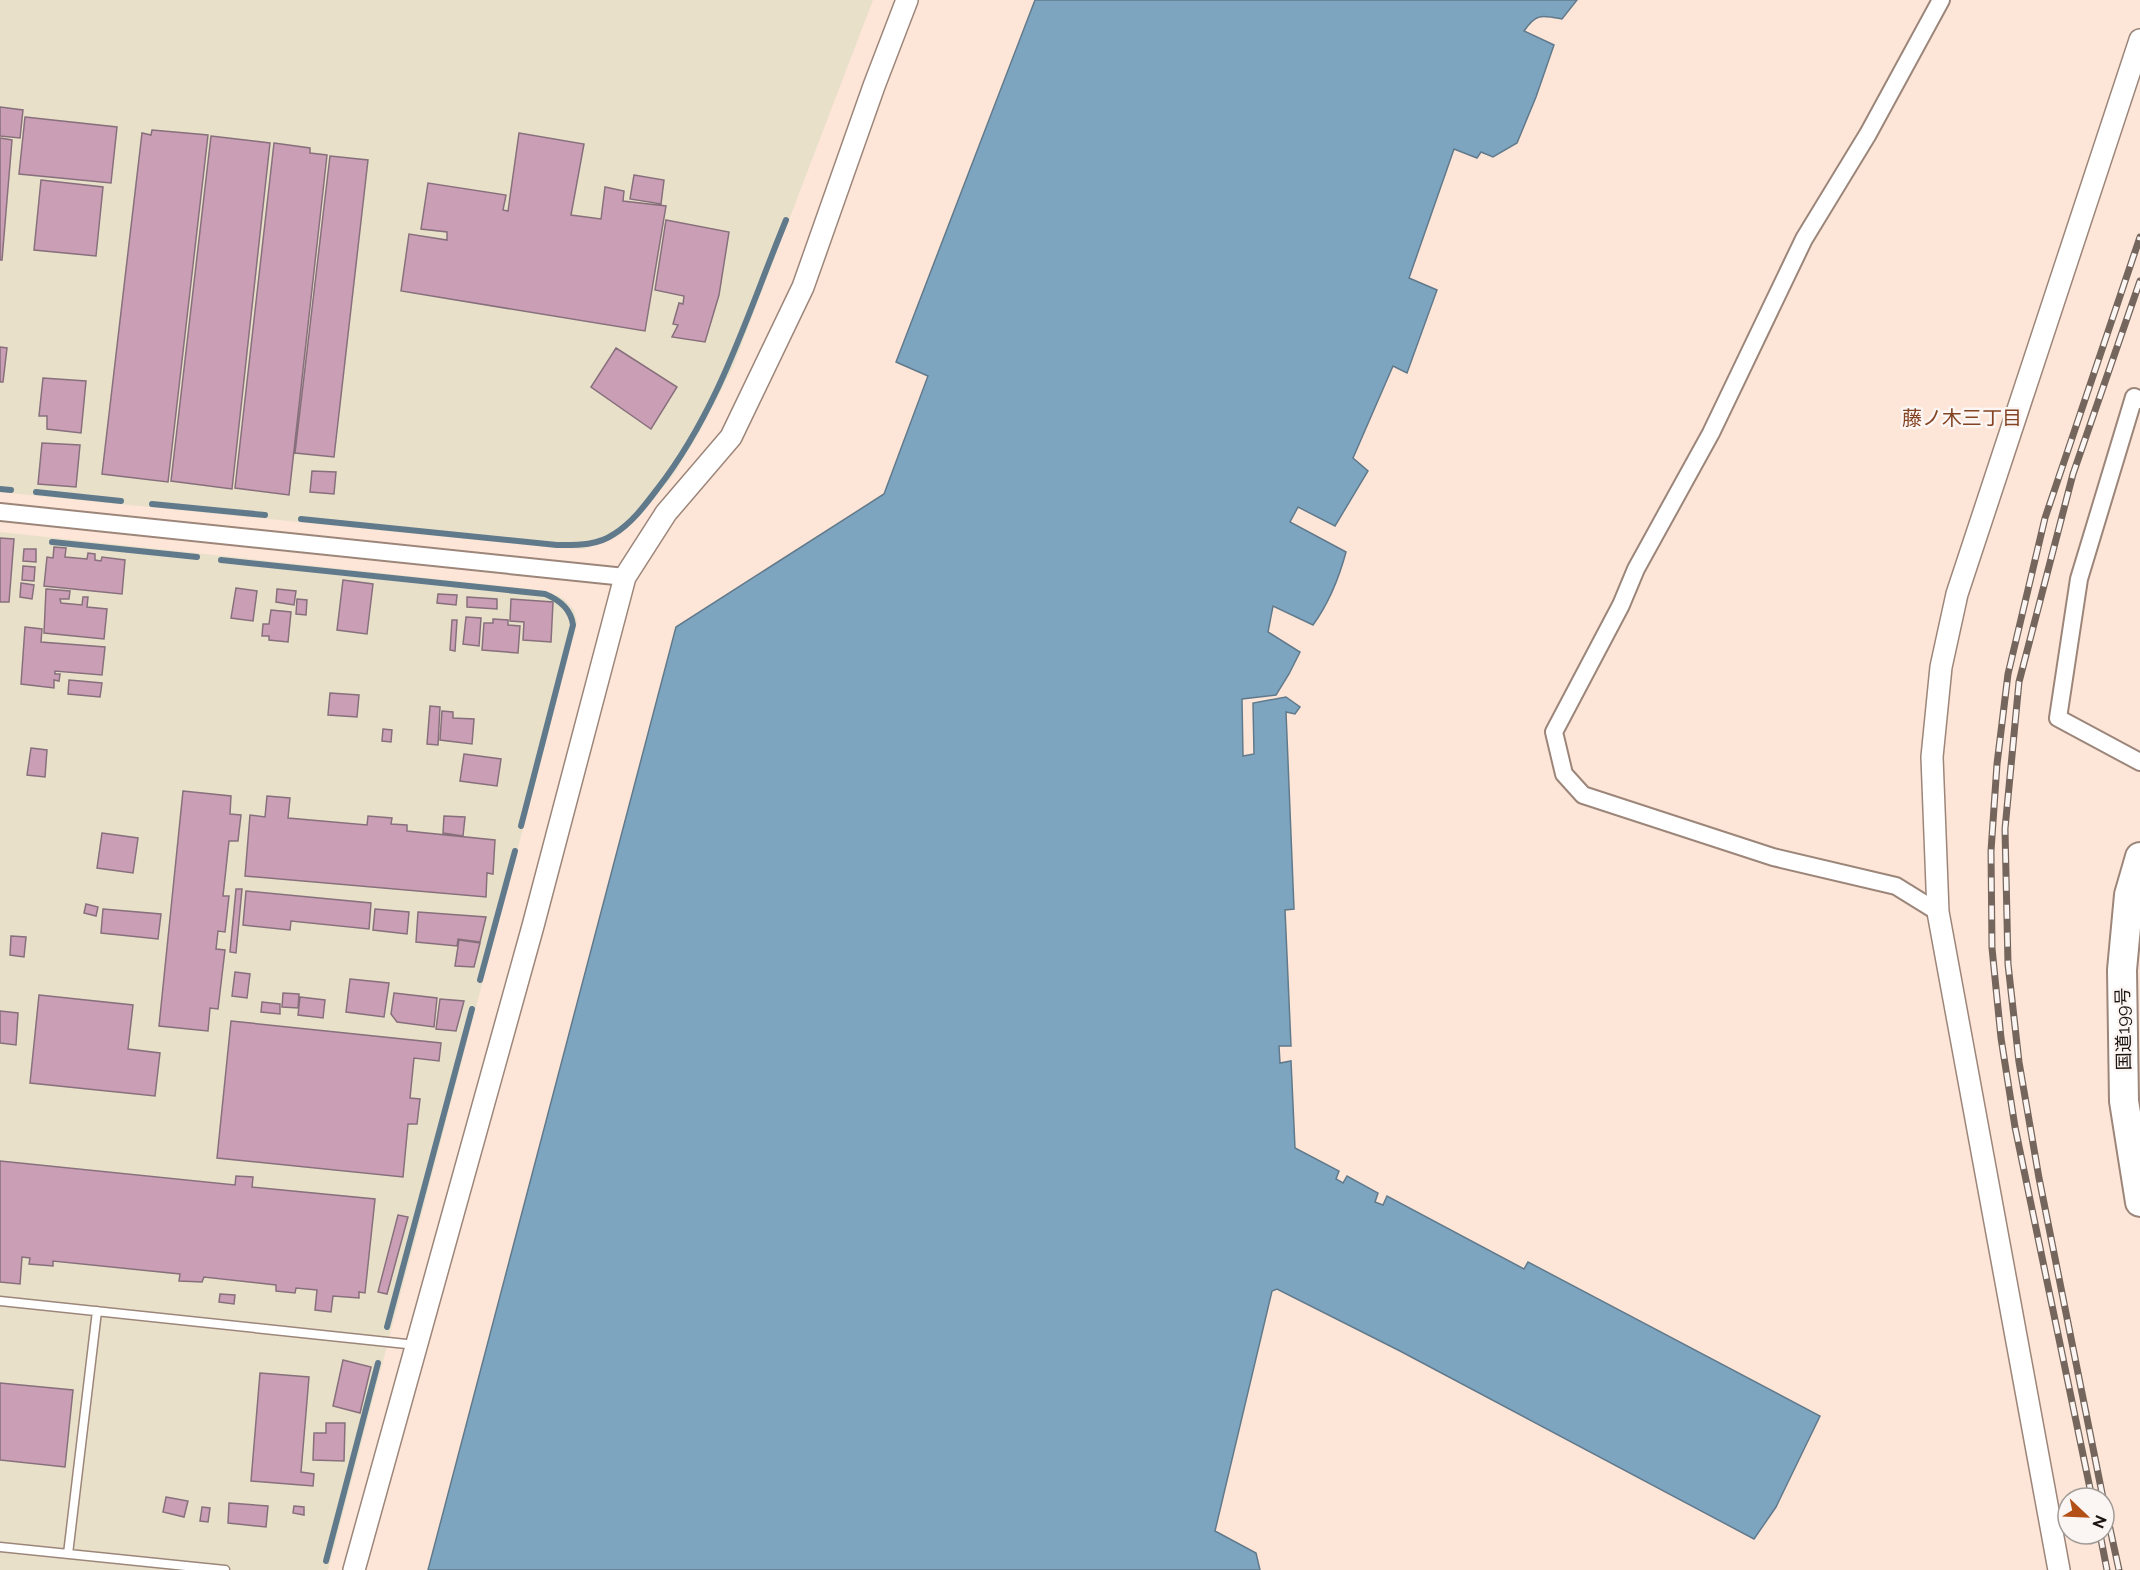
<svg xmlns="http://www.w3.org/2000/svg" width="2140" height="1570" font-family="Raleway,'Noto Sans JP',sans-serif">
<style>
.industrial{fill:#e9e0ca}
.water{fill:#7ea5c0;stroke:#617a8b;stroke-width:1.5}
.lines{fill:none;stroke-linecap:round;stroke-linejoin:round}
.stream{stroke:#617a8b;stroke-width:6}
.building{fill:#ca9fb5;stroke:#87707c;stroke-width:1.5}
.service-casing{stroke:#9c867a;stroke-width:11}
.minor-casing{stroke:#9c867a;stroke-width:20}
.tertiary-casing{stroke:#9c867a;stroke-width:24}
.trunk-casing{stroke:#9c867a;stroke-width:32}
.service{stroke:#fff;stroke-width:8}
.minor{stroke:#fff;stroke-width:16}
.tertiary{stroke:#fff;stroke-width:21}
.trunk{stroke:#fff;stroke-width:28}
.rail-casing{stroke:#74665d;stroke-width:7}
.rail{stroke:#fbf6f4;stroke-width:4.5;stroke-dasharray:14;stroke-linecap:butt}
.labels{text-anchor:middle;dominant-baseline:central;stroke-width:5;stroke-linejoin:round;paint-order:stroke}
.street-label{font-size:18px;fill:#1c140f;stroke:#fbf6f4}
.neighbourhood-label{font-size:20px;fill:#844322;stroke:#fbf6f4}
</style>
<rect width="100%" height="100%" fill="#fde5d7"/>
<path class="industrial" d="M0 0H873L732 369 699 433 673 475 641 514 617 537 584 549 557 548 0 492Z
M0 532 547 591 564 599 574 610 577 623 328 1570H0Z"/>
<path class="water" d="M1035 0H1577L1562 19C1542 15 1536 13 1524 31L1554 45 1536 97 1517 143 1493 157 1481 152 1477 158 1454 149 1409 278 1437 290 1407 373 1393 366 1353 458 1368 471 1335 526 1298 507 1290 522 1346 552C1339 578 1329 603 1313 625L1273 606 1268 632 1300 652 1289 674 1276 695 1242 699 1243 756 1254 754 1253 703 1286 697 1300 707 1295 714 1286 712 1294 909 1285 910 1291 1046H1279L1280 1063 1291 1061 1295 1148 1339 1171 1336 1179 1343 1183 1347 1176 1378 1193 1375 1202 1383 1205 1387 1196 1524 1269 1528 1262 1820 1416 1776 1507 1754 1539 1400 1351 1277 1289 1272 1291 1215 1531 1256 1553 1260 1570H428L676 627 884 494 928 376 896 362Z"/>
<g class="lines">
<path class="stream" d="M0 489 11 490
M36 492 121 501
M152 504 265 515
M301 519 557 545C576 545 597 546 614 534 632 523 646 504 658 488 720 408 748 312 786 220
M52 542 197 557
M221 560 545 594C560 600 571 609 573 625L521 826
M480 980 515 851
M387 1327 472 1009
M326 1561 378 1363"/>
</g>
<path class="building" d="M0 107 23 110 20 138 0 136Z
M25 117 117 127 111 183 19 174Z
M152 130 208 135 168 482 102 474 142 133 151 135Z
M519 133 584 144 571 215 601 219 605 187 624 191 623 201 666 206 645 331 401 291 409 234 447 240V232L421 229 428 183 506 195 503 210 508 211Z
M211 136 270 143 232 489 171 481Z
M0 138 12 140 2 260H0Z
M274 143 310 148V153L327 155 289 495 235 488Z
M330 156 368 160 334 457 295 453Z
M634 175 664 180 661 204 630 199Z
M41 180 103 187 96 256 34 250Z
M666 220 729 232 719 295 705 342 672 337 678 325 673 324 679 303 683 304 684 296 655 290Z
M0 347 7 348 3 382H0Z
M616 348 677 387 651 429 591 387Z
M43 378 86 381 81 433 47 429V416H39Z
M42 443 80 445 76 487 38 484Z
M312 471 336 472 334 494 310 492Z
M0 538 14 539 9 602H0Z
M54 547 66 548 65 557 87 559 88 553 95 554V560L101 561 102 557 125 560 122 594 44 586 47 557 53 558Z
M24 549H36V562L23 561Z
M23 566 35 567 34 581 22 580Z
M343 580 373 584 367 634 337 630Z
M21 583 34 585 32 599 20 597Z
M236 588 257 591 253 621 231 618Z
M46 589 70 591 69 599H60L61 603 82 605 83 597H88L87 607 107 609 104 639 44 633Z
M277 589 296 591 294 605 276 602Z
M438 594 457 595 456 605 437 603Z
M467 597 497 599V609L467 607Z
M297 599 307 600 306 615 296 614Z
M511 599 553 602 551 642 523 640 524 622 510 621Z
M271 610 291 612 288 642 269 640V636H262L263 624H269Z
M466 617 481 618 479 646 463 644Z
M493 619 508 620V625L520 626 518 653 482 650 484 623H493Z
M452 620H457L455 651 450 650Z
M25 627 42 629 41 642 105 647 102 675 55 671V674H60L59 681 54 680V688L21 684Z
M69 680 102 683 100 697 68 694Z
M330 693 359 695 357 717 328 715Z
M430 706 440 707 438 745 427 744Z
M442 711 453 712V718L474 719 472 744 440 740Z
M383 729 392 730 391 742 382 741Z
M31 748 47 750 45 777 27 775Z
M464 754 501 759 497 786 460 781Z
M183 791 231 796 230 814 241 815 238 841H229L223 896H229L225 932 218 931 216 949 225 950 218 1009 210 1008 208 1031 159 1026Z
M267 796 290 798 288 818 367 825 368 816 392 818 391 824 407 825V831L495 840 493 874 487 873 486 897 245 876 250 815 265 817Z
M444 816 465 817 463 836 443 833Z
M102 833 138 838 133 873 97 868Z
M236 889H242L236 953 230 952Z
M246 891 371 903 369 929 291 921 290 930 243 925Z
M86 904 98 907 96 916 84 913Z
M103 909 161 914 158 939 101 933Z
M375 909 409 912 407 934 373 930Z
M418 912 486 917 480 942 458 939 457 946 416 942Z
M11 936 26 937 24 957 10 955Z
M459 940 480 943 474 967 455 966Z
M235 972 250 974 247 998 232 996Z
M350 979 389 983 384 1017 346 1012Z
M283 993 299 994 298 1008 282 1007Z
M394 993 437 998 434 1027 397 1022 391 1014Z
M39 995 133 1005 128 1049 160 1053 155 1096 30 1083Z
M300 997 325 1000 323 1018 298 1015Z
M440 999 464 1001 456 1031 436 1029Z
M262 1002 280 1004V1014L261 1012Z
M0 1011 18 1013 16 1045 0 1043Z
M231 1021 441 1043 439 1061 414 1058 410 1098 420 1099 417 1124H408L403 1177 217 1158Z
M0 1161 235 1185 236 1176 253 1177 252 1187 375 1199 365 1293 359 1292V1298L333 1296 331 1312 315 1310 317 1290 296 1288 295 1293 276 1291V1285L204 1277 202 1282 179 1281 180 1274 53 1261V1266L29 1264 30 1258 22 1257 20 1284 0 1282Z
M398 1215 408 1217 387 1294 378 1292Z
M220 1294 235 1295 234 1304 219 1302Z
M343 1360 371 1367 360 1413 333 1406Z
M260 1373 309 1377 301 1472 314 1474 313 1486 251 1481Z
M0 1383 73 1390 65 1467 0 1460Z
M326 1423H345L344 1461 313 1460 314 1433H326Z
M166 1497 188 1501 184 1517 163 1512Z
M229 1503 268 1506 266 1527 228 1523Z
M294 1506 304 1507V1515L293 1513Z
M202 1507 210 1508 208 1522 200 1521Z"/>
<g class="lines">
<defs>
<path id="service" d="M0 1301 416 1345
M0 1547 225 1570
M68 1554 97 1311"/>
<path id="minor" d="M2140 400 2134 397 2079 579 2058 718 2140 762
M0 512 625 577
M1938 912 1896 886 1773 857 1583 795 1564 774 1554 732 1621 605 1636 569 1711 433 1804 239 1868 134 1941 0"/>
<path id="tertiary" d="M354 1570 533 926 625 577 666 513 731 437 803 287 874 86 907 0
M2059 1570 1938 912 1932 757 1941 667 1957 594 2140 40"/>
<path id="trunk" d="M2140 857 2129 895 2122 970 2124 1101 2140 1202"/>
</defs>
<use href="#service" class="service-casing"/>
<use href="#minor" class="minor-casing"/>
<use href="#tertiary" class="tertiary-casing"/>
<use href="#trunk" class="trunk-casing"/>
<use href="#service" class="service"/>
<use href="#minor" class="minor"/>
<use href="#tertiary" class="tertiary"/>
<use href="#trunk" class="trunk"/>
<defs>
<path id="rail" d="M2092 1498 2015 1127 2001 1038 1992 948 1991 851 1997 764 2008 674 2045 518 2140 237
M2103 1498 2039 1178 2019 1062 2008 964 2005 829 2019 682 2073 474 2140 281
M2104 1501 2119 1570
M2100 1534 2107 1570"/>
</defs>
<use href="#rail" class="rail-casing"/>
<use href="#rail" class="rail"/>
</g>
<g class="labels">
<g class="street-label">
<text transform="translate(2123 1029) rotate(-91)">国道199号</text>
</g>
<g class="neighbourhood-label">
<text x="1962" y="418">藤ノ木三丁目</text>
</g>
</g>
<g transform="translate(2086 1516) rotate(113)"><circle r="28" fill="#fbf6f4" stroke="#a29c98" stroke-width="1.5"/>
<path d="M0-4.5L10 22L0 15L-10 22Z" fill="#b35017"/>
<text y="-9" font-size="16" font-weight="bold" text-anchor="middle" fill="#1c140f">N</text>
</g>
</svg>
